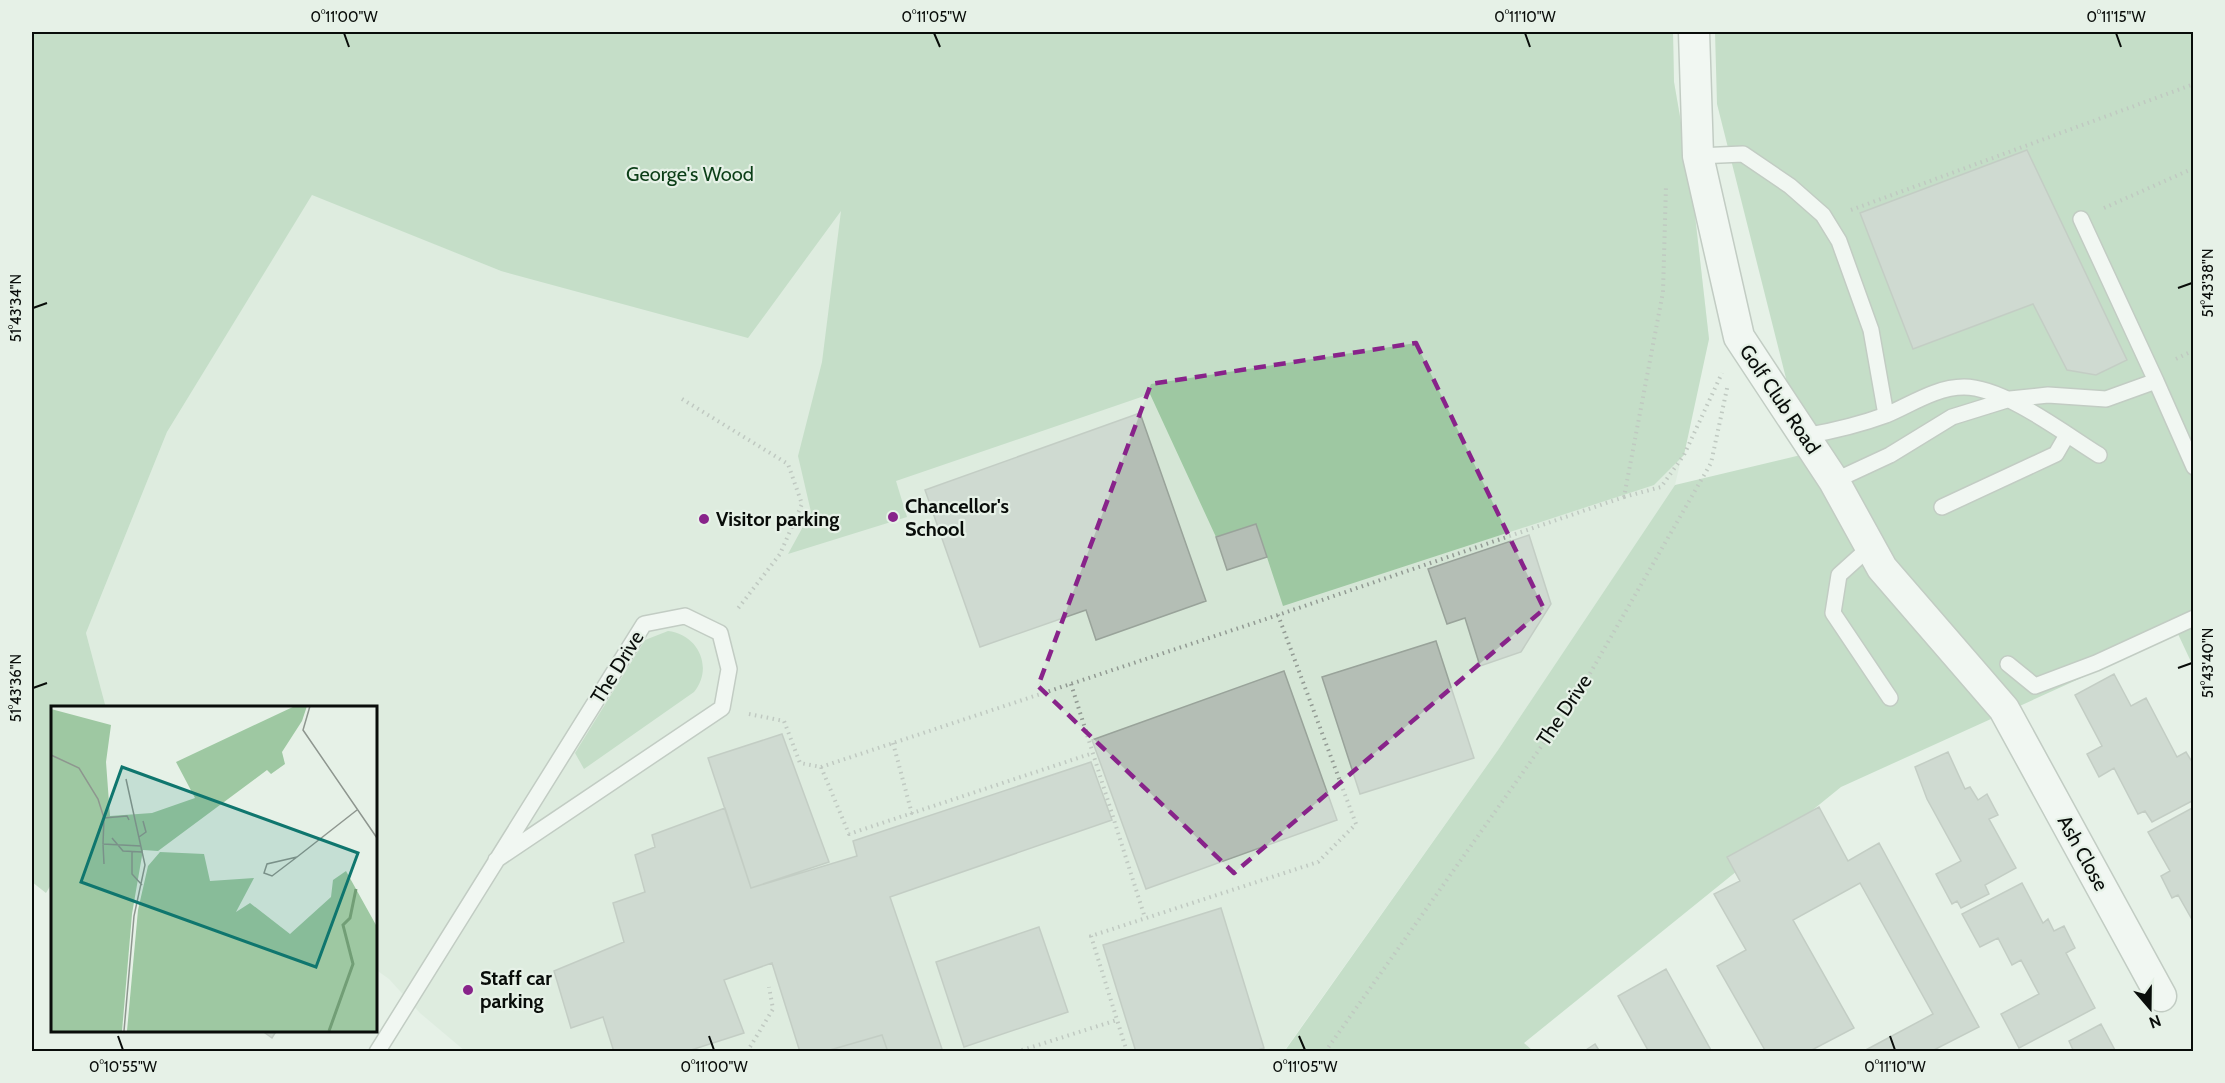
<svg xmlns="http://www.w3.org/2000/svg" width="2225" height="1083" font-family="Cabin,sans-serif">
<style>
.built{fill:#d5e6d6}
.green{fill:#9ec8a2}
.building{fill:#b4beb5;stroke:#99a39a;stroke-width:1.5}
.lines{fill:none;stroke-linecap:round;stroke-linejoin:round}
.service-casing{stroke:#97a198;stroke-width:18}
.minor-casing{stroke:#97a198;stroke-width:33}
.path{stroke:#929a93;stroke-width:4;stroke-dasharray:1.5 4.5;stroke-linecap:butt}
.service{stroke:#fff;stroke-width:15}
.minor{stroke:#fff;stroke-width:30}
.marked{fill:none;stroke:#88238a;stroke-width:4.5;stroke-dasharray:12 8;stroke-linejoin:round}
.ticks{fill:none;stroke:#090d0a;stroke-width:2}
.poi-dot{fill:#88238a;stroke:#e6f1e7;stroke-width:2}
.labels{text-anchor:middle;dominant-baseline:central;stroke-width:4.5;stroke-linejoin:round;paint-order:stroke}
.park-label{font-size:20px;fill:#0b3e17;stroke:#e6f1e7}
.street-label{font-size:20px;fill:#090d0a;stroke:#e6f1e7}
.poi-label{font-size:20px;font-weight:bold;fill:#090d0a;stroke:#e6f1e7;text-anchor:start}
.inset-river{fill:none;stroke:#729e76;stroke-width:3}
.inset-road{fill:none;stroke:#8e968f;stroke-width:1.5}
.view{fill:#0f766e;fill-opacity:0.15;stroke:#0f766e;stroke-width:3}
.inset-edge{fill:none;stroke:#090d0a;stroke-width:3}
.neatline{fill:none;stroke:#090d0a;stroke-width:2}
.ticks-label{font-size:15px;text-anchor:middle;fill:#090d0a}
</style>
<rect width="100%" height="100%" fill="#e6f1e7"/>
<path class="built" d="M1673 32 1674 82 1691 180 1709 339 1675 485 1498 750 1284 1051H465L420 1013 389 979 375 969V708H106L86 633 167 432 312 194 501 271 842 209Z"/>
<path class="green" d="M32 32H1673L1674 82 1691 180 1709 339 1684 455 1654 485 1283 606 1256 524 1216 537 1150 394 896 481 907 517 788 554 811 512 798 456 822 362 841 211 748 338 501 271 312 195 167 432 86 633 106 708H52V883L46 893 32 882Z
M1715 32H2193V666L2178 634 1841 787 1524 1043 1533 1051 1284 1052 1498 750 1675 485 1805 454 1717 104Z
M668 631C698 634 714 668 694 692L584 769 575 753 645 640Z"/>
<path class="building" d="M2027 150 2127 360 2096 375 2067 370 2033 304 1913 349 1860 213Z
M1140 413 1206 601 1096 640 1086 610 980 647 925 490Z
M1256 524 1267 557 1227 570 1216 537Z
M1529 535 1551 604 1521 652 1480 666 1465 618 1447 624 1428 569Z
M1436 641 1474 758 1360 794 1322 677Z
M1284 671 1337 820 1146 889 1092 740Z
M2114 674 2131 706 2146 698 2177 757 2186 752 2194 765V800L2152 822 2145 811 2138 814 2114 768 2099 777 2087 754 2102 746 2075 695Z
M782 734 829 862 751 888 708 758Z
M1948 752 1965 789 1970 787 1978 800 1987 794 1998 815 1989 819 2016 868 1985 885 1989 894 1961 908 1957 901 1952 904 1936 874 1961 861 1927 799 1915 767Z
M1091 762 1112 820 890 897 943 1052H888L882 1035 823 1052H800L772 963 724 980 744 1033 685 1052H614L603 1017 571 1028 554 971 624 942 613 903 645 892 635 855 655 847 652 835 725 808 751 888 857 856 853 841Z
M1819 807 1848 861 1879 843 1979 1027 1930 1052H1862L1933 1014 1860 883 1793 920 1854 1028 1808 1052H1766L1717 966 1746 950 1714 894 1740 881 1727 857Z
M2194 807V923L2178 895 2172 898 2161 876 2170 871 2148 832Z
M2022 883 2043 923 2048 919 2054 931 2064 926 2075 948 2066 953 2095 1008 2019 1048 2001 1014 2039 994 2021 960 2012 965 1998 938 1980 947 1962 914Z
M1221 908 1264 1048 1252 1052H1136L1103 945Z
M1039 927 1068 1012 964 1047 936 962Z
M1666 969 1712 1052H1649L1618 996Z
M2101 1024 2116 1052H2074L2069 1041Z
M261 1030H277L272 1038Z
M882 1035 888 1052H823Z
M1595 1044 1600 1052H1583Z"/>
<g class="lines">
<defs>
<path id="service" d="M1698 156 1743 154 1790 186 1823 215 1839 241 1871 330 1886 415
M2081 219 2156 381
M1805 436C1833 431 1859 425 1886 415 1910 405 1936 387 1964 387 2004 387 2065 434 2099 455
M1834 481 1890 455 1952 417 2010 399 2048 395 2106 399 2156 381 2194 467
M1942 507 2056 454 2067 435
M1870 547 1839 575 1833 613 1890 698
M2008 664 2035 686 2096 663 2194 618
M377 1052 644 624 685 616 720 633 729 669 722 708 496 860"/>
<path id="minor" d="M1694 32 1698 156 1739 337 1834 481 1882 568 2004 709 2161 996"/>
</defs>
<use href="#service" class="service-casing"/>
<use href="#minor" class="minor-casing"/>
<path class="path" d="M2104 208 2194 168
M1851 210 2194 84
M2176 359 2194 350
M682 399 788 464 802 504 780 554 736 611
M1624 497 1661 487 1684 455 1722 373
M1071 684 1145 918
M749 714 784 721 800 763 821 767 1278 615 1624 497 1663 292 1666 185
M893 743 912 814
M821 767 849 834 1093 753
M747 1052 773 1009 769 987
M1016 1052 1117 1020
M1127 1052 1091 936 1318 862 1356 824 1278 615
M1325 1052 1577 696 1711 463 1728 384"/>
<use href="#service" class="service"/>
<use href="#minor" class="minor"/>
</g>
<path d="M0 0H2225V1083H0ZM1416 343 1544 609 1234 873 1038 686 1151 384Z" fill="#e6f1e7" fill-opacity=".55" fill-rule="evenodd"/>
<path class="marked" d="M1416 343 1544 609 1234 873 1038 686 1151 384Z"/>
<path class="ticks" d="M344 33 349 47M934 33 940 47M1525 33 1530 47M2116 33 2121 47M2178 288 2192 283M33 308 47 303M2178 668 2192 663M33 688 47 683M118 1036 123 1050M709 1036 714 1050M1299 1036 1305 1050M1890 1036 1895 1050"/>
<g class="poi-dot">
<circle cx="893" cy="517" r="6"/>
<circle cx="704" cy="519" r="6"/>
<circle cx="468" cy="990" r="6"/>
</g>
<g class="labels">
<g class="park-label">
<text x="690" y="174">George's Wood</text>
</g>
<g class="street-label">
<text transform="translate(1780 399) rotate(56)">Golf Club Road</text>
<text transform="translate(617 667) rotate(-58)">The Drive</text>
<text transform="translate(1564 710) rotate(-56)">The Drive</text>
<text transform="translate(2083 853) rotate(61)">Ash Close</text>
</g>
<g class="poi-label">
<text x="905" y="506">Chancellor's<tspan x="905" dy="23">School</tspan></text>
<text x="716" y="519">Visitor parking</text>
<text x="480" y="978">Staff car<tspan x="480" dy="23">parking</tspan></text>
</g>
</g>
<g transform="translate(51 706)">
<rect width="326" height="326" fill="#e6f1e7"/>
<path d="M244 0H256L251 15 231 46 234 58 220 68 216 64 107 145 92 144 81 208 71 325H0V3L60 19 55 56 59 110 101 107 144 92 125 56ZM109 146 153 148 159 175 203 172 185 206 199 197 239 228 280 191 282 174 295 165 325 219V325H76L87 204 97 160Z" fill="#9ec8a2"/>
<path class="inset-river" d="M278 325 302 258 292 219 299 212 305 183"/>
<path class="inset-road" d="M259 0 252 24 326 132M0 49 28 62 47 93 53 112 52 138 90 140M53 112 76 110 78 114M88 131 95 126 92 115M61 132 72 145 91 146M52 138 53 158M81 145V168L91 179M246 151 216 158 213 167 221 170 246 151 306 104M73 325 83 210 94 159 75 73"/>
<path class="view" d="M71 61 307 147 265 261 30 176Z"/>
<rect width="326" height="326" class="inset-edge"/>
</g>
<rect width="2225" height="1083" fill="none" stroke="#e6f1e7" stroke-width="66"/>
<g transform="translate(2150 1008) rotate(160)" stroke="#e6f1e7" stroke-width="4.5" paint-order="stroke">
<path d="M0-4.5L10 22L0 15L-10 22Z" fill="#090d0a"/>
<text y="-9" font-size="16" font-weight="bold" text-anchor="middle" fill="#090d0a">N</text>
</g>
<rect x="33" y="33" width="2159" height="1017" class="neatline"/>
<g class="ticks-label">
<text x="344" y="22">0°11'00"W</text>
<text x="934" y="22">0°11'05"W</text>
<text x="1525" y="22">0°11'10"W</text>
<text x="2116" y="22">0°11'15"W</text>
<text transform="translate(2208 283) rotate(-90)" y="5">51°43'38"N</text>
<text transform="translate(16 308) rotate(-90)" y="5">51°43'34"N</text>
<text transform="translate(2208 663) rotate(-90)" y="5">51°43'40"N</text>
<text transform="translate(16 688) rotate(-90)" y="5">51°43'36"N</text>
<text x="123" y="1072">0°10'55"W</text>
<text x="714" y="1072">0°11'00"W</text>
<text x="1305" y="1072">0°11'05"W</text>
<text x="1895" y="1072">0°11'10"W</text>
</g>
</svg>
